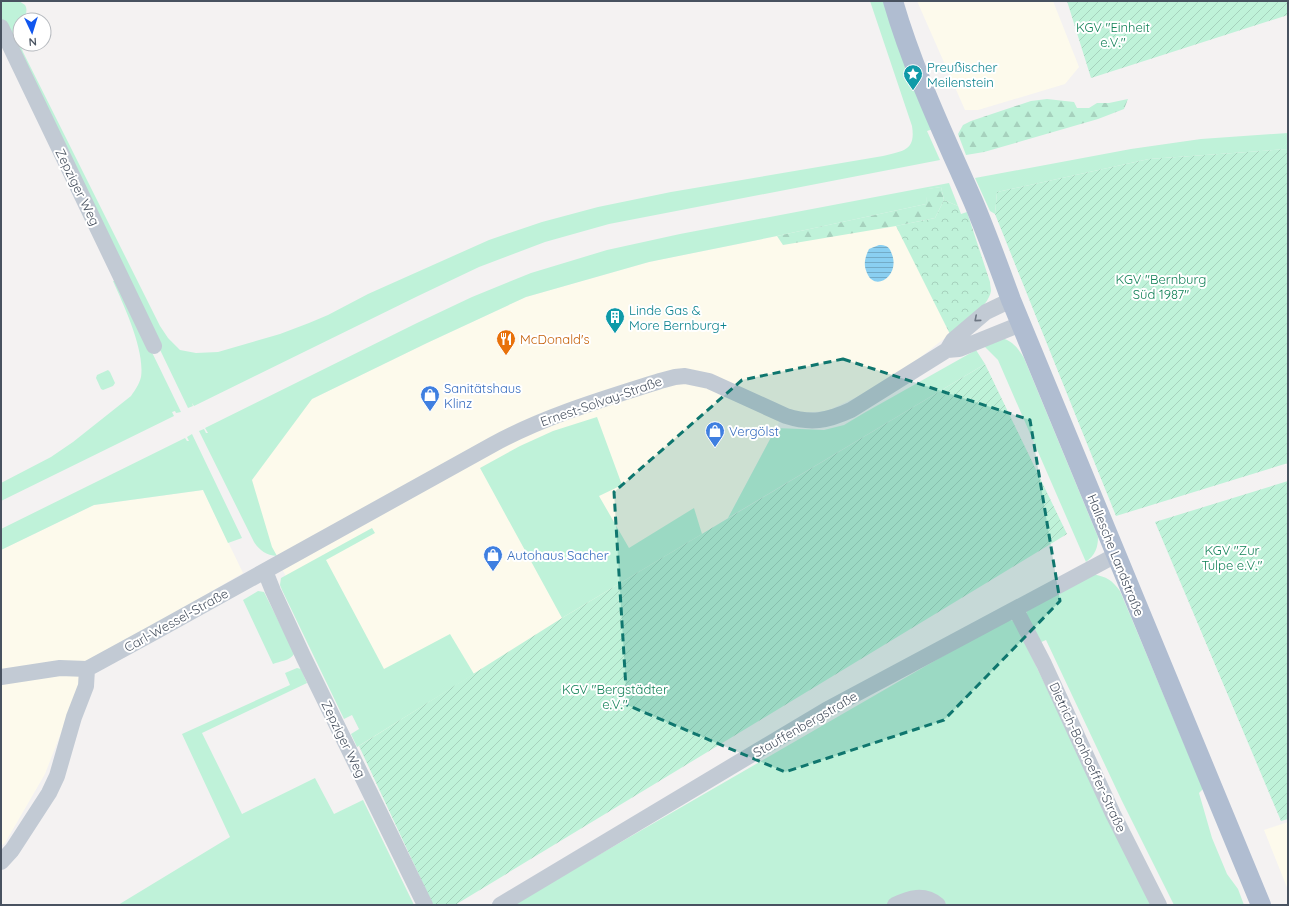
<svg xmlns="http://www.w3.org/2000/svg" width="1289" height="906" font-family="Quicksand,sans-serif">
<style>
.commercial{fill:#fdfaec}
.grass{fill:#bff2d9}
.forest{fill:url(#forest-firs)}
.park{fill:url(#park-crowns)}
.garden{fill:url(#garden-furrows)}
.water{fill:url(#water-rules)}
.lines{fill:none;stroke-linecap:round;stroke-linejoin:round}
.minor{stroke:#c2cad4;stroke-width:16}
.major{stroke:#b0bdd1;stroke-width:20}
.oneway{stroke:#6d7683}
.marked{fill:#0f766e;fill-opacity:0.2;stroke:#0f766e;stroke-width:3;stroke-dasharray:8 5;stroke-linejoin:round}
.labels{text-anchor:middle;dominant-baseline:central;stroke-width:4;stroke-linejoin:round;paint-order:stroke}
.park-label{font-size:13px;fill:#138258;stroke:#fff}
.culture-label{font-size:13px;fill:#0d838f;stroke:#fff;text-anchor:start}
.street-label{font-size:13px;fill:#485260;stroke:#fff}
.food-label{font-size:13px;fill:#c56008;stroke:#fff;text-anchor:start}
.shop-label{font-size:13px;fill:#366cbe;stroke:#fff;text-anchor:start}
</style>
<defs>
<pattern id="forest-firs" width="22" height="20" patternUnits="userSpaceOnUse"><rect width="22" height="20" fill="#bff2d9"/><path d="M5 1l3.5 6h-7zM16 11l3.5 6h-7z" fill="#a6d1bd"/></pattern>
<pattern id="park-crowns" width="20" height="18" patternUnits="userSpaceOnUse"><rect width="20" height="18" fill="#bff2d9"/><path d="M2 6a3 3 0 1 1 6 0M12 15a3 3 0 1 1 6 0" fill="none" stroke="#a6d1bd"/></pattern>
<pattern id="garden-furrows" width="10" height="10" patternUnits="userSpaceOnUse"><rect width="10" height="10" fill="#bff2d9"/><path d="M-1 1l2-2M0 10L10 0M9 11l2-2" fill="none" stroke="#a6d1bd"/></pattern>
<pattern id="water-rules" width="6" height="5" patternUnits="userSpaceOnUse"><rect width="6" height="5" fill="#8acff1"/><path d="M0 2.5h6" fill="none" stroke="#73abc7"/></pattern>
</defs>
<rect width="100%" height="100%" fill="#f4f2f2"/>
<path class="commercial" d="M917 1H1053L1079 67 1065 84 978 110H965Z
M891 213 950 334 913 363 863 394 827 411 799 413 786 409 728 518 367 741 240 483 312 399 427 343 526 297 649 262Z
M203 490 243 573 88 663 45 774 5 843 1 846V550L94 505Z
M1288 822V890L1264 830Z"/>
<path class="grass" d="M1 1H19L25 5C28 10 26 15 23 20H20V44L23 52 160 326 168 338 180 350 196 353 218 352 280 334 309 323 328 315 368 294 489 240 542 222 598 207 671 192 883 156C903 151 916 151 912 126L870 1H883L933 129 927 131 940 160 609 224 545 242 479 267 418 296 194 406 192 403 193 406 188 408 1 19Z
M1288 133V149L1149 159 997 192 995 214 990 211 975 178 1131 149 1201 139Z
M949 183 958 206 944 200 941 187 928 189 926 204 777 236 649 262 526 297 427 343 312 399 252 480 272 547 277 556C266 555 260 551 254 542L199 431 204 429 206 433H208L205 428 417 323 472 297 531 273 607 250 680 234Z
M113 281H120L127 301 181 412 176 413 175 411 172 412 174 416 1 501V483L51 457 73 442 131 396C135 390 139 385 141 377 145 350 124 306 113 281Z
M997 336C1012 341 1016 345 1024 358L1098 537C1098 548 1095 555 1086 562L998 360 980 342Z
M976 350 985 364 728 518 776 428 824 430 844 425 864 413Z
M108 370 110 372 115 383 113 386 103 390 101 389 96 378 97 375Z
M597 417 622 485 599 496 629 548 694 508 702 534 562 618 480 468 520 446 553 431Z
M192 434 242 538 228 543 203 490 94 505 1 550V529L185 438 187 441H189L187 437Z
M372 528 375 533 326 560 384 669 450 634 474 674 357 747 351 734 359 729 352 715 344 719 282 590 280 585 281 578Z
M1093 574C1107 577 1112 580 1120 591L1203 789 1199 793 1212 838 1227 874 1238 889 1244 905H1174L1122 801 1046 640 1039 643 1026 614 1028 609Z
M258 591 264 592 293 650 294 654C290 661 280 661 273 664L243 600Z
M1007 619 1014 621 1153 905H512Z
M297 668 301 669 307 683 202 733 242 814 315 778 334 814 363 800 414 905H118L230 837 182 734 290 685 285 673Z"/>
<path class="forest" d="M1047 99 1074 102 1077 108H1089L1097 103H1109L1128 99 1124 109 1098 119 984 152 966 155 958 134 963 125 971 121 1031 101Z
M941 187 944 200 935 218 896 226 783 245 777 236 926 204 927 189Z"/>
<path class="park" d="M944 200 958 206 961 214 967 212 990 282C990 285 991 288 991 291 988 308 962 324 950 334L896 226 935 218Z"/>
<path class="garden" d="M1067 1H1288V15L1091 78Z
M1288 149V463L1116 516 995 214 997 192 1149 159Z
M985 364 1067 534 455 905H433L359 746 562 618Z
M1288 481V819L1281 821 1155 522Z"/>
<path class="water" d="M879 245C885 245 889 246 891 252 902 275 875 293 867 273 863 265 865 257 869 249Z"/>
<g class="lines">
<path class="minor" d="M1 27 154 346
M947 350 953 340 986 312 1011 300
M265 571 273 591 304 658 425 905
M1016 610 1044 664 1113 814 1159 905
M1 677 60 668 87 669 153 633 492 445C545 416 603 399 660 381L675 377 685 376 709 381 786 416C811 424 827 421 851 410L947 350 959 349 1021 324
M1 862 12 850 49 793 57 776 74 717 86 686 87 669
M500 905 826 710 1116 555
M895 905C909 898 924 893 938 905"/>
<path class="major" d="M893 1C913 70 944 135 973 201 987 234 999 267 1011 300L1261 905"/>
</g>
<defs><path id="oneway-chevron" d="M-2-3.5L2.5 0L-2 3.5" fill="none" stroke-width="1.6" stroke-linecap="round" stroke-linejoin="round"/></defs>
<use class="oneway" href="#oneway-chevron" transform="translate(977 319) rotate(139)"/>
<path class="marked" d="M843 359 1030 420 1060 601 944 720 785 772 627 705 614 492 742 380Z"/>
<defs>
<symbol id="sight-pin" viewBox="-11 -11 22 30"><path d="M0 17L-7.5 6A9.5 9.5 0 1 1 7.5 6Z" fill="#0f9aa8" stroke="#fff"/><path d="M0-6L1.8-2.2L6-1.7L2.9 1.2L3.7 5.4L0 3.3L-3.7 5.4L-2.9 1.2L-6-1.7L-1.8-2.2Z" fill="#fff"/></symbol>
<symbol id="building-pin" viewBox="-11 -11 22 30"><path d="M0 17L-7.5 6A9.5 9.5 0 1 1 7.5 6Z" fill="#0f9aa8" stroke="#fff"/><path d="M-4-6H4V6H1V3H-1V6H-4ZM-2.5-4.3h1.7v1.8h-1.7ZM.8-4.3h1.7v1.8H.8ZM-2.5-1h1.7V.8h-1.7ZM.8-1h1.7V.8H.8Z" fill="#fff"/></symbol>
<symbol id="restaurant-pin" viewBox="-11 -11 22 30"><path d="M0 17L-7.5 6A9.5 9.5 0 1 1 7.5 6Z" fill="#e8710a" stroke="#fff"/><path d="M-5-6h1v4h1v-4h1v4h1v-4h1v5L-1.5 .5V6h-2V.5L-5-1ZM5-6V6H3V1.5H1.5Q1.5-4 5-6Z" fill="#fff"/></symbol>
<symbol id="shop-pin" viewBox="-11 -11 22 30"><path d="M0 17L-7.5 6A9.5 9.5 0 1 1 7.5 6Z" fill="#3f7fe0" stroke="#fff"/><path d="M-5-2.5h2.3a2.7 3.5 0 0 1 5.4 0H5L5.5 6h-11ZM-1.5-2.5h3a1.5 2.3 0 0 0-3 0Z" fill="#fff"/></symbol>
</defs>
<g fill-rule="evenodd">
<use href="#sight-pin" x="902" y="63" width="22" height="30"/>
<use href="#building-pin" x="604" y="306" width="22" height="30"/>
<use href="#restaurant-pin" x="495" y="328" width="22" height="30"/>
<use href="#shop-pin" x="419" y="384" width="22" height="30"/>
<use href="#shop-pin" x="704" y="420" width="22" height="30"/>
<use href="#shop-pin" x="482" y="544" width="22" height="30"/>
</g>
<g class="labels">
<g class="park-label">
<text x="1113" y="27">KGV "Einheit<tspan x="1113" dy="15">e.V."</tspan></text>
<text x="1161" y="279">KGV "Bernburg<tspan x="1161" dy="15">Süd 1987"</tspan></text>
<text x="1232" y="550">KGV "Zur<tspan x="1232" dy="15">Tulpe e.V."</tspan></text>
<text x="615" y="689">KGV "Bergstädter<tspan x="615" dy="15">e.V."</tspan></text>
</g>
<g class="culture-label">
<text x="927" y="67">Preußischer<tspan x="927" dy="15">Meilenstein</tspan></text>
<text x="629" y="310">Linde Gas &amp;<tspan x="629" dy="15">More Bernburg+</tspan></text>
</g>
<g class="street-label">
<text transform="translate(78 187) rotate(64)">Zepziger Weg</text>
<text transform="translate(601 401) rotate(-19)">Ernest-Solvay-Straße</text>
<text transform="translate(1116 555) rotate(68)">Hallesche Landstraße</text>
<text transform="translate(176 620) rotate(-29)">Carl-Wessel-Straße</text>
<text transform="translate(805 724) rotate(-30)">Stauffenbergstraße</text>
<text transform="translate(344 739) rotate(64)">Zepziger Weg</text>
<text transform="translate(1088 757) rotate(65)">Dietrich-Bonhoeffer-Straße</text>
</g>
<g class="food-label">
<text x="520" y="339">McDonald's</text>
</g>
<g class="shop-label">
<text x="444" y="388">Sanitätshaus<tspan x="444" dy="15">Klinz</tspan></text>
<text x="729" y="431">Vergölst</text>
<text x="507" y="555">Autohaus Sacher</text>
</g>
</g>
<rect width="1289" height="906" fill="none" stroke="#485260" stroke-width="4"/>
<g transform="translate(32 32) rotate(176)"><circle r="19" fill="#ffffff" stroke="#b6babf"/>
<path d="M0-3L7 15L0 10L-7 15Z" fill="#1056ef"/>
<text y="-6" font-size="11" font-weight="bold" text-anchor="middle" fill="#485260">N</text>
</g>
</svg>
